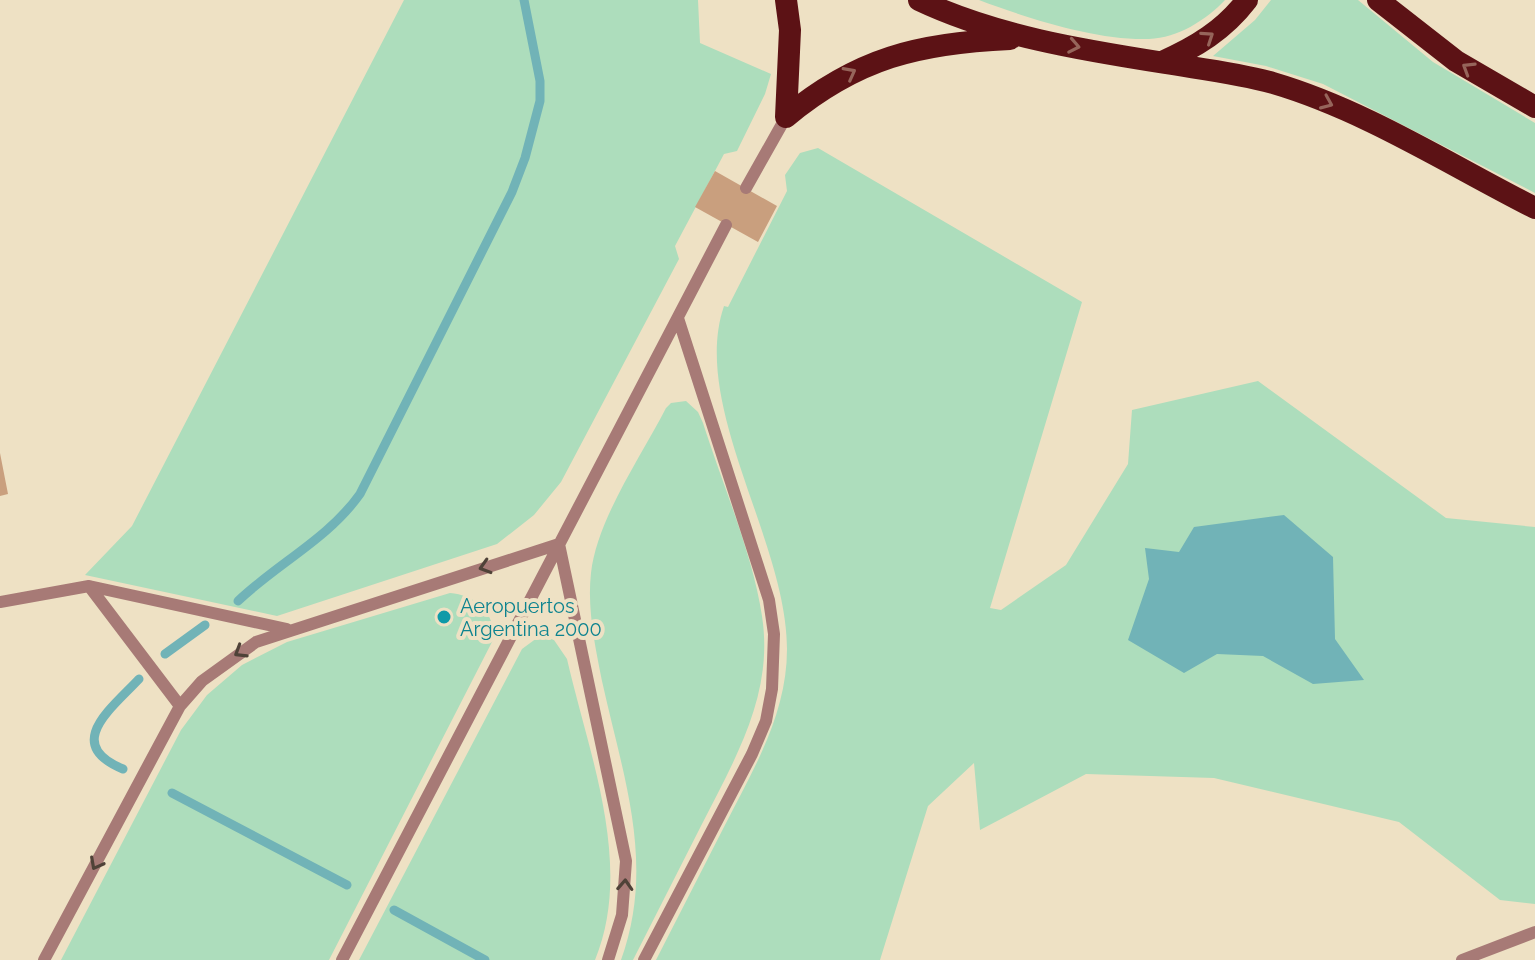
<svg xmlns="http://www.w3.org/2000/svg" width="1535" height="960" font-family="Raleway,sans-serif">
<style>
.green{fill:#adddbc}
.water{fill:#71b3b7}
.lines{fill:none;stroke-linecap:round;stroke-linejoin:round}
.stream{stroke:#71b3b7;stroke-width:9}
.building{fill:#c99f7e}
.service{stroke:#a77a76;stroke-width:12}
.trunk{stroke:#5c1215;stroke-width:22}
.oneway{stroke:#96655b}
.oneway2{stroke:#4f4238}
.culture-dot{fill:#0f9aa8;stroke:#eee1c4;stroke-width:3}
.labels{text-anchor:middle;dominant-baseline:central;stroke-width:8;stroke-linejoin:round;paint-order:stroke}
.culture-label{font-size:20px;fill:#0d838f;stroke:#eee1c4;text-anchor:start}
</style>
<rect width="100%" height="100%" fill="#eee1c4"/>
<path class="green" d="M404 0H698L700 43 771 74 765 94 737 151 724 154 675 246 679 259 561 482 534 515 497 544 277 616 85 575 132 526Z
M979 0H1225C1206 20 1178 38 1149 39 1099 41 1026 18 979 0Z
M1271 0H1358L1433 62 1535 123V193L1323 84 1266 66 1213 56 1255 20Z
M818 148 1082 302 990 608 1001 610 1066 565 1128 464 1132 410 1258 381 1446 518 1535 527V904L1500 900 1399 822 1214 778 1086 774 980 830 974 763 928 806 880 960H656C679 915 702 870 725 825 754 768 787 714 787 649 787 541 690 406 724 306L728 307 787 191 785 175 800 153Z
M686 401 698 412 703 423C722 483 753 555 762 616 774 694 736 757 702 824 679 869 656 915 633 960H621C656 863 623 777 602 681 595 646 587 609 591 573 597 519 641 457 666 408L671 403Z
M450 593C475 595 496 612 493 640L329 960H61L181 730 207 695 242 665 287 642Z
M541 635 554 640 567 659C589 755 634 865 595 960H359L522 649Z"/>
<path class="water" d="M1284 515 1333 557 1335 639 1364 680 1313 684 1263 656 1217 654 1184 673 1128 640 1149 579 1145 548 1179 552 1194 527Z"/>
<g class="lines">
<path class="stream" d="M238 601C278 563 328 539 360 494L512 192 525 158 540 101V81L524 0
M165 654 205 625
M123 769C63 744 111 709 139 679
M172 793 347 885
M394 910 485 960"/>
</g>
<path class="building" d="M715 171 777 206 758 242 695 207Z
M0 453 8 494 0 496Z"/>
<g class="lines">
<path class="service" d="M746 188 786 117
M89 586 287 629
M0 602 89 586 180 706
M44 960 180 706 202 681 256 642 559 544 626 861 622 915 608 960
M342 960 726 225
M644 960 752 754 766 721 772 689 774 634 769 600 678 318
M1462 960 1535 932"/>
<path class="trunk" d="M919 0C995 36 1082 50 1165 63 1201 69 1238 73 1273 83 1365 110 1450 165 1535 208
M1378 0 1456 61 1535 107
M1162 62C1196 47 1224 30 1247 0
M786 117C857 58 919 43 1010 39
M786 117 790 30 786 0"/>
</g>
<defs><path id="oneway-chevron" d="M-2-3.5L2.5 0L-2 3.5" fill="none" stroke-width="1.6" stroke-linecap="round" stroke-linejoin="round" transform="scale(2)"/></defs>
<g class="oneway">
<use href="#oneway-chevron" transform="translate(1208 37) rotate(-34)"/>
<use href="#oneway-chevron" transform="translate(1074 46) rotate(11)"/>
<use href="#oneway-chevron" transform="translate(1468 68) rotate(-148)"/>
<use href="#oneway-chevron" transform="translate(850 73) rotate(-28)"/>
<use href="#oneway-chevron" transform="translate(1327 103) rotate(23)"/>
</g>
<g class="oneway2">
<use href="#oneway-chevron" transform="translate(485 567) rotate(163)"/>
<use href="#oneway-chevron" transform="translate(240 652) rotate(148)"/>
<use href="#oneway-chevron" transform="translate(96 864) rotate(118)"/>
<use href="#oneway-chevron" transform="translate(625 885) rotate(-87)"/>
</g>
<circle class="culture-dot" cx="444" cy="617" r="8"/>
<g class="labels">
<g class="culture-label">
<text x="460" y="606">Aeropuertos<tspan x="460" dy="23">Argentina 2000</tspan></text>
</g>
</g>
</svg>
